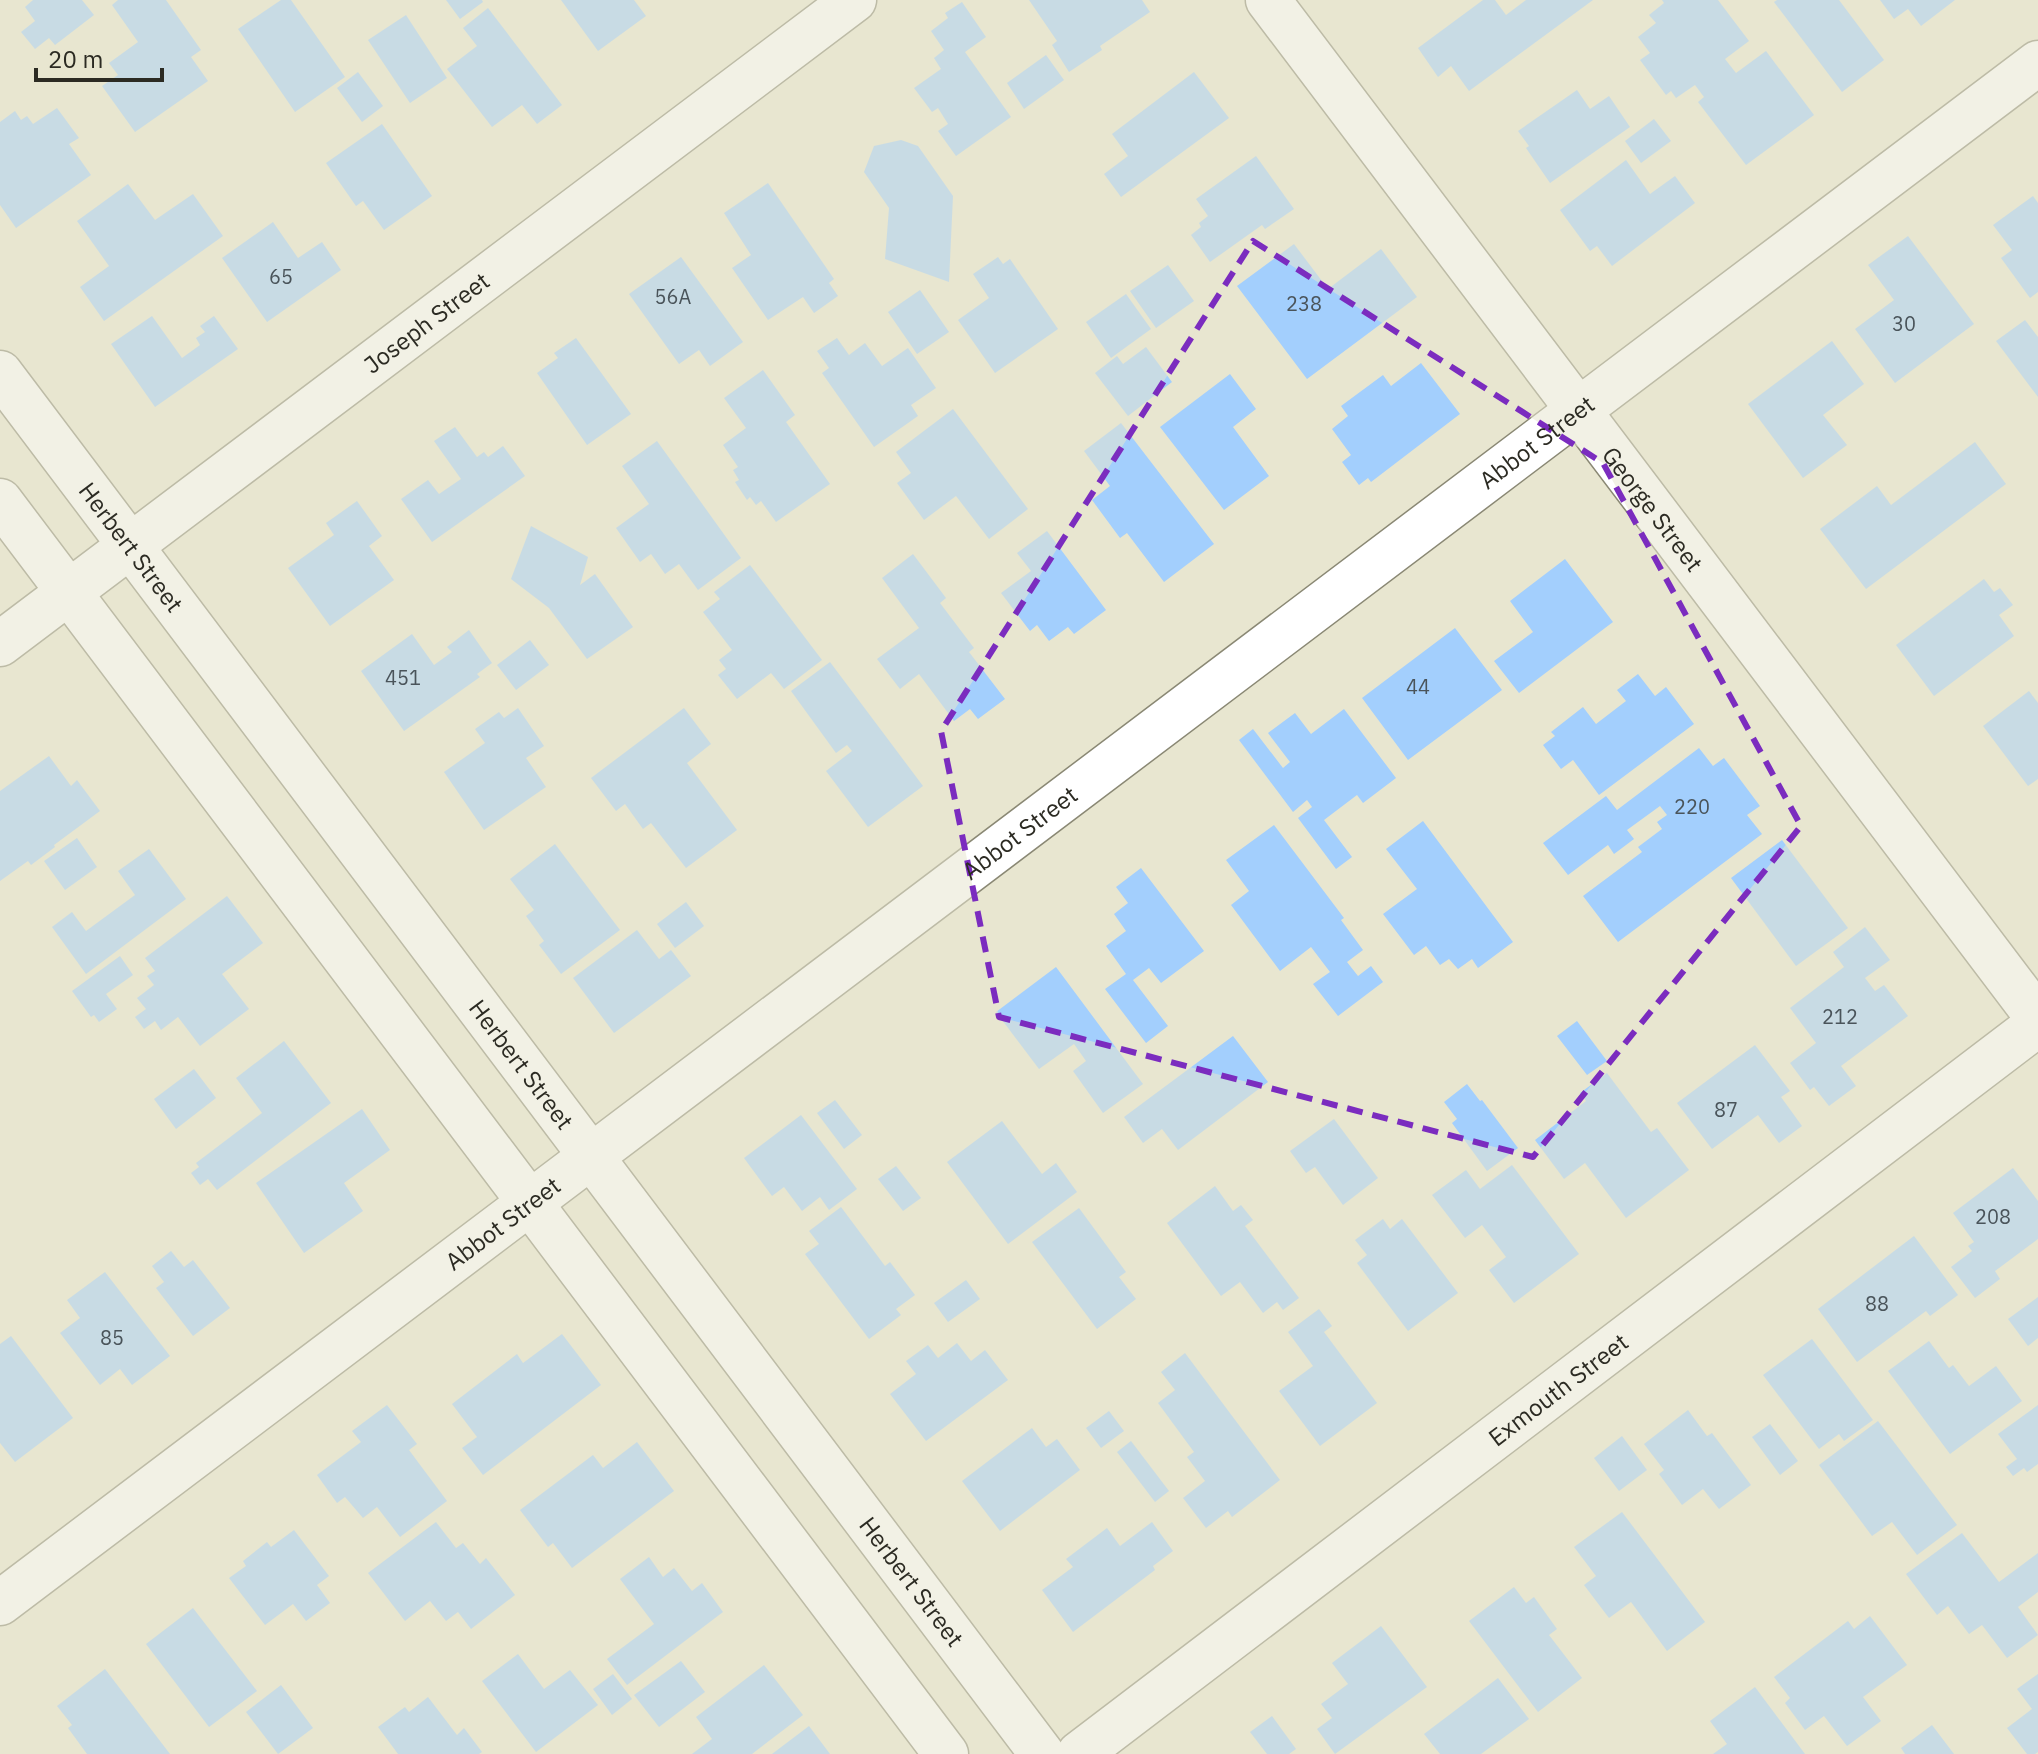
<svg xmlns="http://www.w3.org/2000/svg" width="2038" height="1754" font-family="'IBM Plex Sans',sans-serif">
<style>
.building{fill:#a3cffd}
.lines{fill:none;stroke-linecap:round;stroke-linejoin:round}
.minor-casing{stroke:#8a8874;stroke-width:47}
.minor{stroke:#fff;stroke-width:44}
.marked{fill:none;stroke:#7b2cbf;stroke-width:6;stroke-dasharray:16 10;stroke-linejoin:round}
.labels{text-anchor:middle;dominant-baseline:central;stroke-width:6;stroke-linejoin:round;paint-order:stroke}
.number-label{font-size:20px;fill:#4a545a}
.street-label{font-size:24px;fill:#2c2b23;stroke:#e8e6d0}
</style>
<rect width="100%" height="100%" fill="#e8e6d0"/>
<path class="building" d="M33 0H82L94 15 55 45 49 38 35 49 21 32 35 21 25 7Z
M118 0H166L201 50 191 57 208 81 135 132 102 86 118 75 109 63 138 42 112 5Z
M281 0H291L345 77 295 112 238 29Z
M446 0H482L483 2 460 19Z
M561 0H634L646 16 598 51Z
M1029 0H1142L1150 12 1100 46 1102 50 1069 72 1052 45 1057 41Z
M1483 0H1495L1506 15 1526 0H1593L1469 91 1451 66 1438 77 1418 48Z
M1662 0H1718L1749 41 1725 59 1736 73 1766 51 1814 115 1746 165 1698 102 1704 97 1695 85 1676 98 1671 91 1666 95 1640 60 1650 53 1638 37 1656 23 1649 15 1664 3Z
M1777 0H1839L1884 60 1842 92 1774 2Z
M1880 0H1955L1921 26 1908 9 1894 19Z
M962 2 986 37 965 52 1011 117 956 156 938 131 948 124 938 108 932 112 914 88 941 69 934 58 944 50 931 31 948 18 945 13Z
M488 8 562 105 537 124 522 105 492 127 447 69 477 46 463 28Z
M406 15 447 78 410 103 368 40Z
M1046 55 1064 80 1024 109 1007 83Z
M358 72 383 106 362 122 337 88Z
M1194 72 1229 118 1121 197 1104 174 1128 156 1112 134Z
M1577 90 1590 109 1609 96 1630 127 1550 183 1526 148 1529 146 1518 131Z
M57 108 79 138 69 144 91 175 16 228 0 205V122L15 111 21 120 27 116 33 124Z
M1654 119 1671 141 1641 163 1625 141Z
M382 124 432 196 384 230 363 201 356 206 326 163Z
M901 140 918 146 953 196 949 282 885 259 889 208 864 172 874 146Z
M1256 156 1294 209 1265 229 1262 225 1210 262 1191 235 1201 227 1199 223 1208 216 1196 199Z
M1626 160 1650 194 1675 176 1695 203 1612 266 1597 246 1590 251 1560 210Z
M768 183 834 279 829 283 838 296 814 313 803 297 768 320 732 268 751 255 724 213Z
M128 184 155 220 193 194 223 236 104 321 80 287 109 266 77 221Z
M2033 196 2038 203V292L2030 298 2001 258 2012 250 1993 225Z
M273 222 298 258 322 242 341 270 267 322 222 258Z
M1908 236 1974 324 1895 383 1855 329 1894 300 1868 265Z
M1294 244 1328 289 1381 249 1417 297 1307 379 1237 286Z
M681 257 743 342 710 366 699 350 679 364 629 294Z
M998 257 1003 264 1010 259 1058 329 995 373 958 320 989 298 973 274Z
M1168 265 1194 301 1156 328 1130 291Z
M920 290 949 332 917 354 888 312Z
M1126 294 1151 329 1111 358 1086 322Z
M152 316 182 358 200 345 196 338 205 332 200 326 214 316 238 349 155 407 111 344Z
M2025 320 2038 337V397L1996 341Z
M576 338 631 414 587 445 537 373 558 358 554 353Z
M837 338 849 355 865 343 882 366 908 348 936 388 911 405 918 416 874 447 822 373 829 368 817 351Z
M1832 341 1864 384 1823 415 1847 445 1803 478 1748 404Z
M1146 347 1172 382 1128 416 1095 373 1117 356 1123 364Z
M1421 363 1460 414 1371 482 1368 478 1359 485 1342 462 1351 455 1332 429 1348 416 1341 406 1383 375 1391 386Z
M763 370 795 415 786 422 830 484 776 522 761 501 756 505 750 497 747 500 735 482 739 480 733 470 738 467 723 445 746 428 724 398Z
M1230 374 1256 409 1233 427 1269 476 1224 510 1160 427Z
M953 409 1028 509 989 539 956 496 924 520 897 483 911 473 896 452Z
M1121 423 1214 544 1164 582 1127 533 1120 538 1092 500 1110 486 1084 451Z
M455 427 477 457 484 452 488 457 503 446 525 476 432 542 401 499 428 480 439 494 461 479 434 441Z
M657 441 741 558 698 590 679 564 665 574 651 554 640 562 616 528 649 504 622 466Z
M1975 442 2006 484 1866 589 1820 529 1877 486 1891 505Z
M357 501 382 536 369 546 394 580 330 626 288 568 334 535 326 523Z
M531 526 588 557 580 585 595 574 633 627 587 659 549 608 511 579Z
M1047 531 1106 610 1074 634 1068 627 1049 641 1037 625 1030 631 1001 593 1031 571 1017 553Z
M913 554 946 598 940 603 974 648 969 652 1005 699 978 719 970 709 954 721 919 674 900 689 877 659 919 628 882 578Z
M1565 559 1613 622 1519 693 1494 661 1533 632 1510 601Z
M750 565 822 660 784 689 771 673 737 699 718 675 726 669 719 660 732 650 703 612 720 599 714 592Z
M1984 579 1994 592 2000 588 2013 605 1999 615 2014 636 1934 696 1896 645Z
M1455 628 1502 690 1408 760 1362 698Z
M469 630 492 663 477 674 480 677 404 731 361 671 412 634 434 665 452 652 447 647Z
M530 640 549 665 516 690 497 665Z
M830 662 923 786 868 827 826 771 852 751 847 745 836 753 791 691Z
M1638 674 1655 696 1666 687 1694 724 1599 795 1573 760 1561 769 1543 745 1555 736 1551 732 1583 707 1596 724 1626 701 1617 690Z
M2029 691 2038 703V779L2028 786 1983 726Z
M518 708 544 746 526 758 546 787 484 830 444 772 485 743 475 729 499 712 504 718Z
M684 708 711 744 687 763 737 830 686 868 651 823 643 829 625 804 616 811 591 778Z
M1344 709 1396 778 1363 803 1357 795 1324 820 1352 857 1336 869 1298 818 1312 807 1307 800 1293 812 1239 740 1253 729 1283 768 1290 762 1268 733 1295 713 1311 734Z
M1699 748 1713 766 1724 758 1760 806 1747 815 1762 834 1618 942 1583 896 1642 852 1638 847 1662 829 1657 822 1667 815 1660 806 1627 830 1634 839 1614 854 1608 845 1568 875 1543 843 1606 796 1617 810Z
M49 756 71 786 77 780 100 811 54 845 55 847 31 865 28 861 0 881V791Z
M1423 821 1513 942 1478 968 1472 959 1458 969 1449 959 1440 965 1426 946 1414 955 1383 914 1417 889 1386 849Z
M1274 825 1344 918 1341 920 1363 950 1347 962 1358 976 1371 966 1383 982 1338 1016 1313 984 1330 972 1311 947 1280 971 1231 905 1249 891 1226 860Z
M77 838 97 867 65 890 44 861Z
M1782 840 1848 928 1796 966 1731 878Z
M555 844 620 930 561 974 539 945 544 941 526 916 534 910 510 879Z
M149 849 186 899 86 974 52 927 72 912 86 931 135 895 118 871Z
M1141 868 1204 951 1161 983 1149 968 1133 980 1168 1026 1146 1043 1105 989 1126 974 1106 946 1126 931 1114 914 1128 903 1116 887Z
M227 896 263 943 222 974 249 1009 200 1046 178 1017 161 1030 155 1021 144 1029 135 1017 146 1009 137 998 154 985 147 976 155 971 145 958Z
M686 902 704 926 675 948 657 924Z
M1865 927 1890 960 1865 978 1875 991 1884 985 1908 1016 1841 1066 1856 1086 1829 1106 1814 1087 1810 1090 1790 1063 1816 1043 1790 1008 1844 967 1833 952Z
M637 930 659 959 671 950 691 976 614 1033 573 978Z
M120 956 133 975 106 994 117 1009 99 1022 94 1015 91 1017 72 991Z
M1056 967 1143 1084 1103 1113 1073 1071 1086 1061 1074 1044 1039 1069 996 1012Z
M1577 1021 1607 1061 1587 1075 1557 1036Z
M1233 1036 1268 1082 1178 1150 1162 1129 1143 1143 1124 1117Z
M284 1041 331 1103 217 1190 208 1179 200 1185 191 1173 199 1167 196 1163 262 1113 236 1078Z
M1755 1045 1790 1091 1781 1097 1802 1126 1779 1143 1758 1115 1712 1149 1677 1103Z
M194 1069 216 1098 176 1129 154 1099Z
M1607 1073 1651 1132 1657 1128 1689 1170 1626 1218 1585 1163 1564 1179 1535 1140 1586 1101 1580 1093Z
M1467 1084 1480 1101 1482 1100 1518 1148 1487 1171 1452 1123 1457 1119 1444 1102Z
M835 1100 862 1135 844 1149 817 1113Z
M362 1109 390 1150 344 1183 363 1211 304 1253 256 1183Z
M801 1115 857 1189 829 1210 820 1197 802 1211 784 1187 772 1196 744 1158Z
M1334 1119 1378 1178 1343 1205 1315 1167 1306 1173 1290 1151Z
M1002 1121 1042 1174 1056 1163 1077 1192 1008 1244 947 1162Z
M1512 1165 1579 1254 1514 1303 1489 1270 1506 1257 1482 1225 1465 1238 1432 1195 1466 1170 1480 1189Z
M896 1166 921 1198 903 1211 878 1179Z
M2013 1168 2038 1201V1239L1995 1271 2000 1279 1975 1298 1951 1267 1972 1251 1968 1246 1974 1242 1953 1213Z
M1215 1186 1233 1211 1241 1205 1253 1220 1245 1226 1299 1298 1283 1310 1277 1302 1263 1313 1240 1282 1221 1296 1167 1223Z
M841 1207 885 1266 890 1262 915 1295 896 1309 901 1315 869 1339 805 1254 819 1244 809 1231Z
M1079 1208 1126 1272 1119 1277 1136 1299 1097 1329 1032 1242Z
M1383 1219 1390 1229 1402 1219 1458 1293 1408 1331 1357 1263 1367 1255 1355 1240Z
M1914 1236 1958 1295 1930 1316 1926 1311 1857 1362 1818 1309Z
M171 1251 184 1267 193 1260 230 1308 193 1336 156 1288 164 1282 152 1266Z
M105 1272 170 1356 132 1385 120 1369 100 1385 60 1333 80 1318 67 1300Z
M966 1280 980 1299 948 1322 934 1303Z
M2038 1297V1338L2028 1346 2008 1319Z
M1319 1309 1332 1326 1324 1332 1377 1403 1320 1446 1279 1391 1313 1366 1288 1332Z
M562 1334 601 1385 483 1475 462 1448 477 1437 452 1404 517 1354 523 1363Z
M11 1336 73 1418 15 1462 0 1443V1344Z
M1812 1339 1873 1420 1844 1441 1839 1434 1819 1449 1763 1375Z
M1929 1341 1949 1368 1953 1365 1969 1386 1996 1366 2022 1401 1950 1454 1888 1371Z
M957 1343 971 1361 985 1350 1008 1380 926 1441 890 1394 916 1374 906 1361 928 1345 938 1358Z
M1185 1353 1280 1480 1232 1517 1228 1511 1206 1528 1183 1498 1205 1481 1187 1457 1194 1452 1158 1403 1175 1390 1161 1372Z
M387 1405 417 1444 409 1450 447 1501 400 1537 377 1507 363 1518 345 1497 337 1503 317 1475 361 1442 352 1431Z
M2038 1405V1464L2027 1472 2024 1468 2013 1476 2006 1467 2017 1459 1998 1434Z
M1688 1410 1707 1436 1712 1433 1751 1485 1719 1509 1703 1489 1682 1505 1659 1474 1664 1470 1644 1444Z
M1109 1411 1124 1431 1101 1448 1086 1428Z
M1878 1421 1957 1525 1917 1555 1892 1522 1872 1536 1819 1465Z
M1770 1424 1798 1461 1780 1475 1752 1437Z
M1032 1428 1046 1447 1057 1439 1080 1470 1000 1531 962 1481Z
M1622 1436 1647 1470 1619 1491 1594 1458Z
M1131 1441 1169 1491 1155 1502 1117 1452Z
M637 1442 674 1491 572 1568 553 1543 548 1547 520 1510 593 1455 603 1468Z
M1622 1512 1705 1622 1667 1651 1631 1602 1609 1618 1584 1585 1596 1576 1574 1547Z
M436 1522 456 1548 463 1543 480 1564 486 1558 515 1595 471 1629 458 1612 446 1621 430 1601 405 1621 368 1573Z
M1152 1522 1173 1551 1153 1566 1155 1570 1073 1632 1042 1590 1073 1567 1066 1559 1107 1528 1120 1546Z
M294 1530 329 1576 317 1585 330 1603 306 1621 293 1604 265 1625 229 1578 246 1566 243 1561 267 1542 271 1547Z
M1962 1533 1999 1582 2038 1553V1592L2018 1607 2038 1635 2007 1658 1982 1625 1969 1634 1948 1606 1937 1615 1906 1574Z
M649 1557 663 1577 674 1568 692 1591 702 1583 723 1612 627 1685 607 1659 654 1624 620 1579Z
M1514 1587 1526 1603 1534 1597 1557 1629 1549 1635 1582 1678 1538 1712 1469 1621Z
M193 1608 257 1691 209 1727 146 1644Z
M1870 1616 1907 1665 1863 1697 1881 1721 1847 1746 1824 1716 1805 1730 1785 1703 1790 1698 1774 1677 1848 1621 1854 1629Z
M1381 1626 1427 1687 1335 1754 1317 1729 1332 1718 1321 1704 1348 1684 1332 1663Z
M518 1654 544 1689 570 1670 598 1705 536 1752 482 1681Z
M681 1661 705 1692 659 1727 634 1695Z
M764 1665 803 1715 752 1754H692L712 1739 696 1717Z
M105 1669 170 1754H87L68 1728 72 1725 57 1706Z
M613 1674 632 1699 612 1715 593 1689Z
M2038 1674V1752L2035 1754H2027L2007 1728 2032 1709 2017 1689Z
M1498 1678 1529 1719 1481 1754H1440L1424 1734Z
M281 1685 313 1728 278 1754 246 1712Z
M1755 1687 1805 1754H1713L1727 1744 1710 1721Z
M428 1697 457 1735 464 1728 482 1752 479 1754H398L378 1727 405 1707 409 1712Z
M1272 1716 1296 1749 1289 1754H1267L1250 1732Z
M1932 1725 1954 1754H1905L1901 1748Z
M809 1726 830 1754H772Z"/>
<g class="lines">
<defs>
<g id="minor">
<path id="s1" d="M1268 0 2038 1018"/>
<path id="s2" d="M0 373 1042 1754"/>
<path d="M0 501 946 1754"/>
<path id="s3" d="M0 644 854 0"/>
<path id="s4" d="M0 1603 2038 63"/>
<path id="s5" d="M1079 1754 2038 1024"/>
</g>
</defs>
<use href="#minor" class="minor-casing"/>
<use href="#minor" class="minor"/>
</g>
<path d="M0 0H2038V1754H0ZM1253 241 1603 463 1801 826 1533 1157 999 1017 941 731Z" fill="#e8e6d0" fill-opacity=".55" fill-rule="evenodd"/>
<path class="marked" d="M1253 241 1603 463 1801 826 1533 1157 999 1017 941 731Z"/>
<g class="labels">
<g class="number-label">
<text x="281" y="276">65</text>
<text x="673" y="296">56A</text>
<text x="1304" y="303">238</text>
<text x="1904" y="323">30</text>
<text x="403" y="677">451</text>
<text x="1418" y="686">44</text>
<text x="1692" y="806">220</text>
<text x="1840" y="1016">212</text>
<text x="1726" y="1109">87</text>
<text x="1993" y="1216">208</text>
<text x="1877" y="1303">88</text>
<text x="112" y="1337">85</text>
</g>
<g class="street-label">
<text stroke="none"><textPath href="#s3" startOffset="534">Joseph Street</textPath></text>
<text stroke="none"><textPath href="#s4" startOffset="1926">Abbot Street</textPath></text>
<text stroke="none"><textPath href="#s1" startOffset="638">George Street</textPath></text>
<text stroke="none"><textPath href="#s2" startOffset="218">Herbert Street</textPath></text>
<text stroke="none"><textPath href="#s4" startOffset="1278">Abbot Street</textPath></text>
<text stroke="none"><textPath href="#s2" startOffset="866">Herbert Street</textPath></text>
<text stroke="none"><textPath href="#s4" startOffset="630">Abbot Street</textPath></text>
<text stroke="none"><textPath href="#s5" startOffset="602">Exmouth Street</textPath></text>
<text stroke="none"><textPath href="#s2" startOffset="1514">Herbert Street</textPath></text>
</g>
</g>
<path d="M36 68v12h126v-12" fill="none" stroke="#2c2b23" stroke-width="4"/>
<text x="48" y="68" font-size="24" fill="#2c2b23" stroke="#e8e6d0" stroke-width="6" paint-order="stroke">20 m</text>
</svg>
